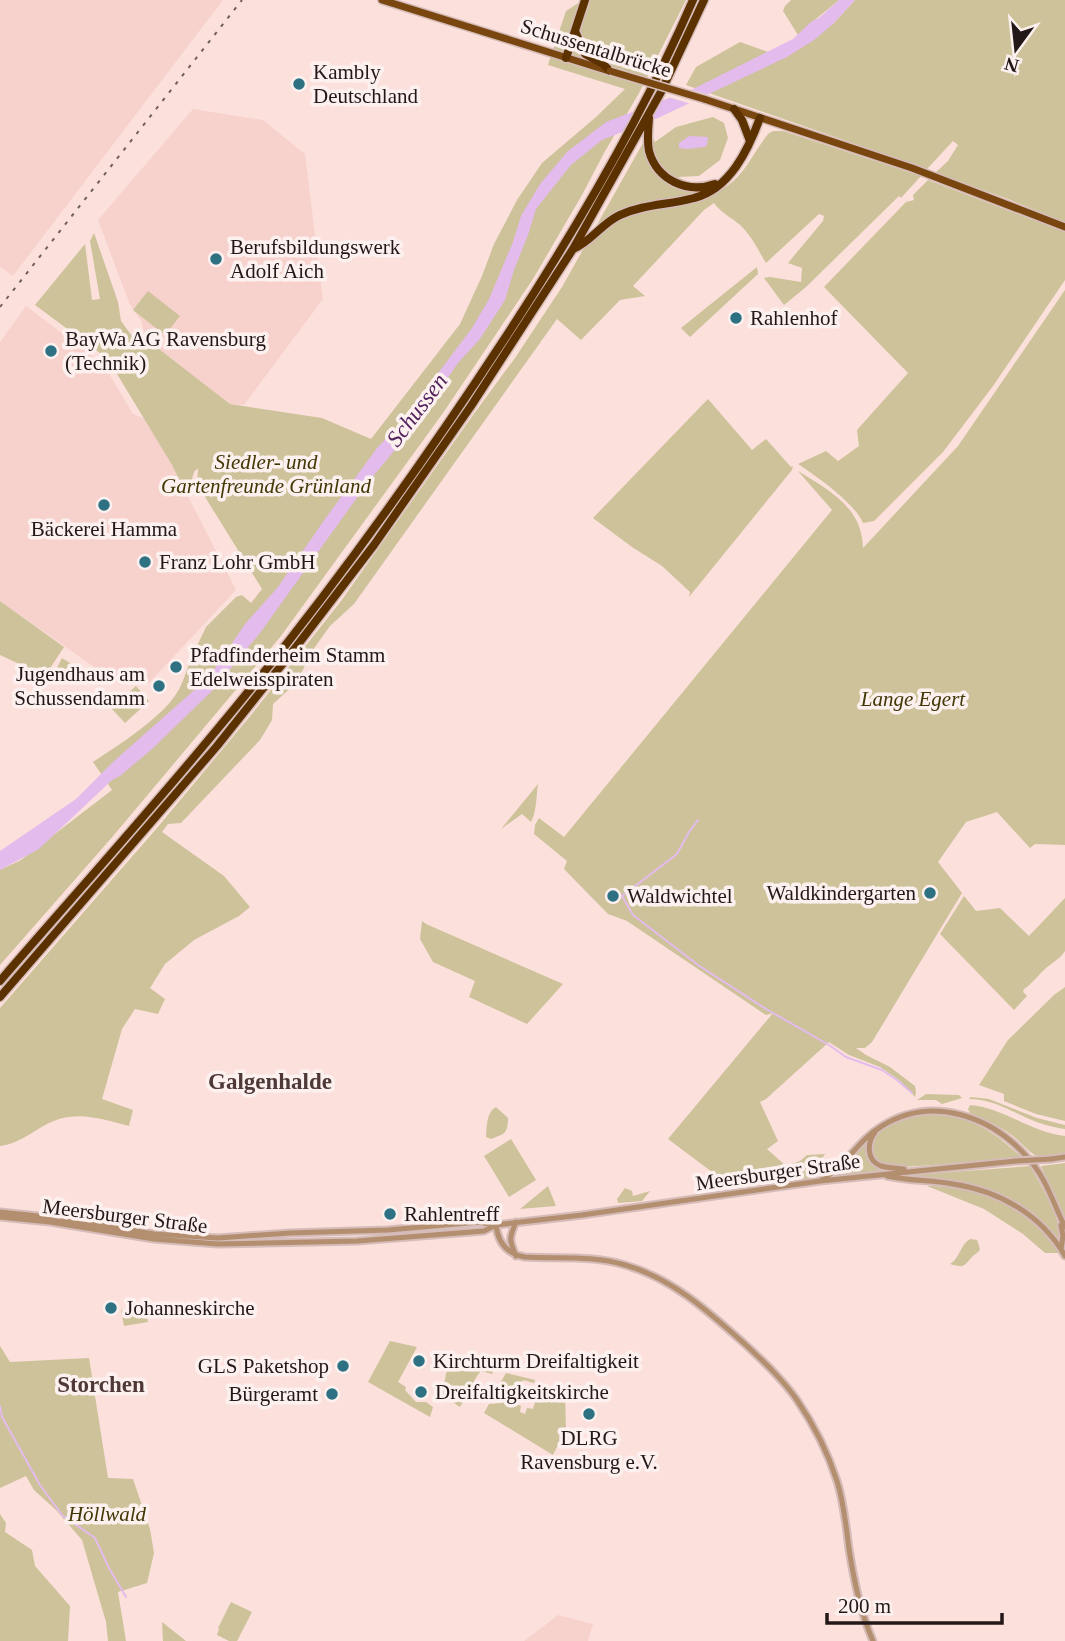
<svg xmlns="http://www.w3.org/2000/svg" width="1065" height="1641" font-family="'Times New Roman',serif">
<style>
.built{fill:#f7d2cd}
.green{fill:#cdc299}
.water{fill:#e3bbed}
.pier{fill:#fce0dc}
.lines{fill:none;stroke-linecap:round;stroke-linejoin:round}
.stream{stroke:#e3bbed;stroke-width:2}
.minor-casing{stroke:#d5bcb9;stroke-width:9}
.major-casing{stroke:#d5bcb9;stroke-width:10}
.highway-casing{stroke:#d5bcb9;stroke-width:11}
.minor{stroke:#b38e6f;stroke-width:5}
.major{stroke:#794610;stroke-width:7}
.highway{stroke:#5c3100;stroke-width:8}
.rail{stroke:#6f5f5c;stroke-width:2;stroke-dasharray:3.5 7;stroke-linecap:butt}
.minor-bridge-casing{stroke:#d5bcb9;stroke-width:9;stroke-linecap:butt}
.major-bridge-casing{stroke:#d5bcb9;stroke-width:10;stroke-linecap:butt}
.minor-bridge{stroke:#b38e6f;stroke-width:5}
.major-bridge{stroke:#794610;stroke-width:7}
.poi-dot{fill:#2e7182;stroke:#fdf1f0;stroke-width:2.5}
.labels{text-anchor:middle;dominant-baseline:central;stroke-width:7;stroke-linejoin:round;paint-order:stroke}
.street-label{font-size:21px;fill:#221817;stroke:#fdf1f0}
.poi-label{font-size:21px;fill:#221817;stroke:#fdf1f0;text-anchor:start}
.park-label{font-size:21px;font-style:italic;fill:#423705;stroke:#fdf1f0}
.water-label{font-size:23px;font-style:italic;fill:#52235d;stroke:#fdf1f0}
.neighbourhood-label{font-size:23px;font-weight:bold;fill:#4f3936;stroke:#fdf1f0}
</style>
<rect width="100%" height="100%" fill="#fce0dc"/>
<path class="built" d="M0 0H223L13 276 0 267Z
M193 109 263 120 305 154 323 299 244 405 230 404 146 339 141 321 130 305 98 220Z
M26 306 104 365 133 414 145 419 172 465 236 590 148 684 140 676 120 685 0 601V342Z
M558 1615 593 1624 588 1641H524Z"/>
<path class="green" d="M583 0H686L639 93 604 153 582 195 533 279 443 413 281 636 114 835 0 965V870L21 860 112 790 93 762C116 747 159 719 174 697 182 687 185 674 190 662H192L197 646 206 627 236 597 242 595 251 603 262 589 197 484 198 468 194 472 191 483 183 487 172 465 108 359 35 305 85 244 92 300 100 299 90 241 94 233 118 302 121 321 137 343 142 342 146 339 230 404 322 418 371 439 460 324 482 276 494 244 517 200 542 163 596 117 625 89 548 65 566 11Z
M791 0H839C825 12 811 22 798 35L783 11 785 6Z
M855 0H1065V223L1008 199 935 173 948 161 958 145 953 141 927 169 686 85 696 67 740 42 771 53 833 24Z
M713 117 724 123 728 138 720 160 699 176 678 177 690 183C665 178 652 165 653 138L655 142 676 127Z
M773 131H783L921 176 901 198 899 196 806 287 784 305 764 278 770 277 801 282 802 268 788 263 823 221 824 216 819 214 766 263C758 250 752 236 740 225 731 217 721 213 714 203L704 210 633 286 645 296 620 300 581 340 557 319 354 604 330 626 312 651 297 682 273 704 272 720 260 740 181 823 168 824 162 832 224 876 250 907 239 916 194 940 165 964 150 988 165 999 158 1014 135 1009 122 1029 102 1099 133 1110 129 1126C106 1120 82 1112 59 1119 37 1126 24 1143 0 1146V1008L157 828 251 715 341 601 473 415 515 358 562 287 648 134 649 149 667 179 707 187V197C743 182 746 163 768 134Z
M928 180 1065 232V280L993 386 943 452 874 521 863 523C854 502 817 477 798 464L826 451 838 461 859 446 857 430 908 373 824 287 906 202 914 200 913 195Z
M757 267 758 274 690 337 681 328Z
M1065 290V845L1035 844 1030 848 997 812 966 822 938 862 962 893 872 1042 865 1048H856L866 1055 890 1067 915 1086 916 1092 915 1097 899 1080 880 1067 849 1055 829 1042 766 1099 760 1102 778 1141 767 1149 786 1166 800 1161 807 1155 825 1154 821 1160 823 1165 814 1170 813 1177 801 1180 804 1177 800 1167 720 1178 668 1139 773 1013 766 1015 627 921 608 914 564 869 567 861 534 834 535 825 539 818 564 837 832 510 798 471C830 491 862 507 863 548L958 446Z
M148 291 180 316 165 335 133 310Z
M708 399 752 450 766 439 791 467 793 466 792 470 689 597 690 592 662 566 632 547 593 518Z
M0 601 64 647 45 676 0 655Z
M62 658 73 665 80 676 79 679 77 681 64 677 56 670Z
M136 686 149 701 125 723 111 708Z
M538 784C536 797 537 811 531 822L522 814 501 829Z
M964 896 976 911 1000 908 1029 936 1065 898V951C1060 959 1053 962 1046 968 1038 975 1033 983 1024 989L1023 992 1027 996 1014 1010 940 934Z
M422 921 426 924 563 984 527 1024 469 997 475 981 433 962 420 939Z
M1065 987V1121L1036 1114 1004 1101V1094L979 1085 1008 1040 1054 995Z
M926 1094 959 1095 962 1098 942 1104 936 1100H917Z
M971 1097 989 1099 1037 1118 1065 1125V1129C1052 1127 1040 1124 1027 1118 1007 1109 991 1099 969 1099Z
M970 1105C1005 1108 1029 1132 1065 1136V1156C1027 1163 1032 1148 1006 1131 994 1124 982 1119 970 1113L968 1109Z
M496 1107 508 1118C508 1134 504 1134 491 1139L486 1137C487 1126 486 1113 496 1107Z
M929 1114C967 1114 996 1132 1023 1159L902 1167C888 1166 868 1161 872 1143 874 1137 876 1132 881 1128 894 1119 913 1115 929 1114Z
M511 1139 536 1180 509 1197 484 1156Z
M866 1141C864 1156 870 1165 884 1170L833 1176 843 1168Z
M1065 1163V1222L1041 1166Z
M1030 1166C1042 1188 1062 1217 1060 1243 1051 1232 1041 1220 1030 1211 992 1182 947 1180 901 1179L900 1176Z
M548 1186 556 1206 520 1209Z
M927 1186C964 1186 1002 1194 1031 1219 1042 1229 1050 1241 1059 1253H1045L1023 1234 984 1209Z
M625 1188 632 1191 633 1196 650 1191 642 1201 618 1203 617 1199Z
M970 1239 977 1240 980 1249C979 1252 975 1254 973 1256 962 1267 966 1268 950 1264 960 1258 960 1245 970 1239Z
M145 1306 148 1322 124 1326 121 1310 137 1307 138 1312H141L140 1307Z
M390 1341 417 1347 398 1382 406 1387 405 1390 416 1402H426L433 1407 430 1417 368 1382Z
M0 1346 10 1362 89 1358 108 1478 133 1479 150 1529 154 1553 147 1583 118 1592 126 1641H108L106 1622 82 1540 56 1510 34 1490 26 1476 0 1488Z
M457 1361 493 1371 492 1374 481 1371C474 1378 468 1395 460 1407L442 1395 448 1364 455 1366Z
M506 1373 535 1380 534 1383 523 1380 516 1404 521 1406 520 1412 525 1414 527 1408 533 1409 540 1385 561 1391 565 1395 566 1429 553 1455 484 1413 489 1404 502 1403 501 1390H496Z
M0 1514 6 1523 5 1532 32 1550 35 1566 70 1606 68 1641H0Z
M231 1602 252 1612 237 1641H229L217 1635 219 1629 218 1628Z
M162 1622 186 1641H163Z"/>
<path class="water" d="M839 0H855L833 24 814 40 787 57 658 118 602 140 571 165 536 209 528 235 514 270 505 300 480 339 458 363 409 433 369 481 260 633 213 690 151 750 120 776 112 780 39 849 0 870V851L76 799 114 761 209 677 245 624 278 587 325 519 377 448 399 425 472 328 489 299 513 242 521 216 540 184 567 152 606 122 695 88 793 39 811 22 819 18Z
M689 136 708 137 707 145 705 147 687 149 679 148V143Z"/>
<path class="pier" d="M686 88 713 96 694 105 665 96Z"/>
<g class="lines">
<path class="stream" d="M698 820 689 832 677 854 622 896 633 915 698 965 766 1009 829 1045 846 1057 882 1070 897 1080 912 1093
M0 1406 2 1417 40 1485 62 1515 95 1538 109 1568 126 1597"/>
<defs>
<path id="minor" d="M875 1132C867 1143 866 1160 881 1166 888 1168 897 1168 904 1169
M1051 1159 1065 1157
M887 1176C909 1181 931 1180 953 1184 999 1191 1041 1214 1065 1256
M823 1179C848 1164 857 1141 882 1126 932 1095 991 1116 1027 1157 1046 1177 1053 1203 1065 1227
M0 1212 57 1218 154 1234 218 1238 290 1233 388 1230 479 1222 495 1225
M0 1217 50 1222 154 1239 218 1244 357 1241 484 1231 496 1225 582 1215 820 1181 1016 1161
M516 1222C509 1238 509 1240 516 1256
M496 1225C498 1243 507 1254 525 1257 559 1259 592 1255 625 1265 674 1279 710 1313 747 1346 765 1363 783 1380 797 1400 814 1425 828 1453 837 1481 844 1503 846 1526 849 1549 854 1580 860 1611 873 1641
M1061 1249 1063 1236 1061 1225"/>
<path id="major" d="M382 0 609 71
M704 99 912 168 1065 227"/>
<path id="highway" d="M575 31 585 54 603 64 610 71
M566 58 585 0
M734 109 742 120 750 141
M649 118C648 129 647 141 649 151 657 180 687 194 715 184
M573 249C591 242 602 223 620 215 644 204 669 205 694 198 730 189 748 150 760 118
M0 981C70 900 142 820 210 738 317 611 414 477 505 338 575 231 642 118 693 0
M0 997 217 746 296 647 374 545 471 406 573 249 661 92 704 0"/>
</defs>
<use href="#minor" class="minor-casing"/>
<use href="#major" class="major-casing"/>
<use href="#highway" class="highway-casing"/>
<use href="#minor" class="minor"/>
<use href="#major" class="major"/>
<use href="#highway" class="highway"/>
<path class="rail" d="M0 307 242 0"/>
<defs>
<path id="minor-bridge" d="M1016 1161 1051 1159"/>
<path id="major-bridge" d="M610 71 704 99"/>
</defs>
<use href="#minor-bridge" class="minor-bridge-casing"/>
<use href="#major-bridge" class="major-bridge-casing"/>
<use href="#minor-bridge" class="minor-bridge"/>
<use href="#major-bridge" class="major-bridge"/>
</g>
<g class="poi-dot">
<circle cx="299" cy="84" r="7"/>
<circle cx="216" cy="259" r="7"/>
<circle cx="736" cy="318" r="7"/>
<circle cx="51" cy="351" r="7"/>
<circle cx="104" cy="505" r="7"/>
<circle cx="145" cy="562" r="7"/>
<circle cx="176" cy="667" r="7"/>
<circle cx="159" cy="686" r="7"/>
<circle cx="930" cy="893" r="7"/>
<circle cx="613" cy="896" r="7"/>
<circle cx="390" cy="1214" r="7"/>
<circle cx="111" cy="1308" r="7"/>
<circle cx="419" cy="1361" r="7"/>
<circle cx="343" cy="1366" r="7"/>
<circle cx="421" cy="1392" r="7"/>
<circle cx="332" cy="1394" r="7"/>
<circle cx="589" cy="1414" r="7"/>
</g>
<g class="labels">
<g class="street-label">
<text transform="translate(596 48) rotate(17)">Schussentalbrücke</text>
<text transform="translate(778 1172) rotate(-8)">Meersburger Straße</text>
<text transform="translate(125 1216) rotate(7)">Meersburger Straße</text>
</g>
<g class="poi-label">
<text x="313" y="72">Kambly<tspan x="313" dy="24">Deutschland</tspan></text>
<text x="230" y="247">Berufsbildungswerk<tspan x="230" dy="24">Adolf Aich</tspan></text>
<text x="750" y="318">Rahlenhof</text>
<text x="65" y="339">BayWa AG Ravensburg<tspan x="65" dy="24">(Technik)</tspan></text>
<text x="104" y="529" text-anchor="middle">Bäckerei Hamma</text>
<text x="159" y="562">Franz Lohr GmbH</text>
<text x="190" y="655">Pfadfinderheim Stamm<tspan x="190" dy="24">Edelweisspiraten</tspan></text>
<text x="145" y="674" text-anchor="end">Jugendhaus am<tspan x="145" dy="24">Schussendamm</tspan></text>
<text x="916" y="893" text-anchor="end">Waldkindergarten</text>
<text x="627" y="896">Waldwichtel</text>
<text x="404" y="1214">Rahlentreff</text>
<text x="125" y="1308">Johanneskirche</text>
<text x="433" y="1361">Kirchturm Dreifaltigkeit</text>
<text x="329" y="1366" text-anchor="end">GLS Paketshop</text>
<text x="435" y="1392">Dreifaltigkeitskirche</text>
<text x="318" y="1394" text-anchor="end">Bürgeramt</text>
<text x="589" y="1438" text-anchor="middle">DLRG<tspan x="589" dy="24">Ravensburg e.V.</tspan></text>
</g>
<g class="park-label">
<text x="266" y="462">Siedler- und<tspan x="266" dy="24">Gartenfreunde Grünland</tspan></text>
<text x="913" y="699">Lange Egert</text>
<text x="107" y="1514">Höllwald</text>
</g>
<g class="water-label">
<text transform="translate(417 410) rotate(-53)">Schussen</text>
</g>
<g class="neighbourhood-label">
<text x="270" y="1081">Galgenhalde</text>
<text x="101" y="1384">Storchen</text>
</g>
</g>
<g transform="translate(1016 49) rotate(195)" stroke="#fdf1f0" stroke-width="5" paint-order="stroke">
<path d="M0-5L12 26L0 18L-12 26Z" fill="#221817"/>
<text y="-10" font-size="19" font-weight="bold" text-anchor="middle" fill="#221817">N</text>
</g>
<path d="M827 1613v10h175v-10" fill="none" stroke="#221817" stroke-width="3.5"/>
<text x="838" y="1613" font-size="21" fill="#221817" stroke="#fdf1f0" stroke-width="5" paint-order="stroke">200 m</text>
</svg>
